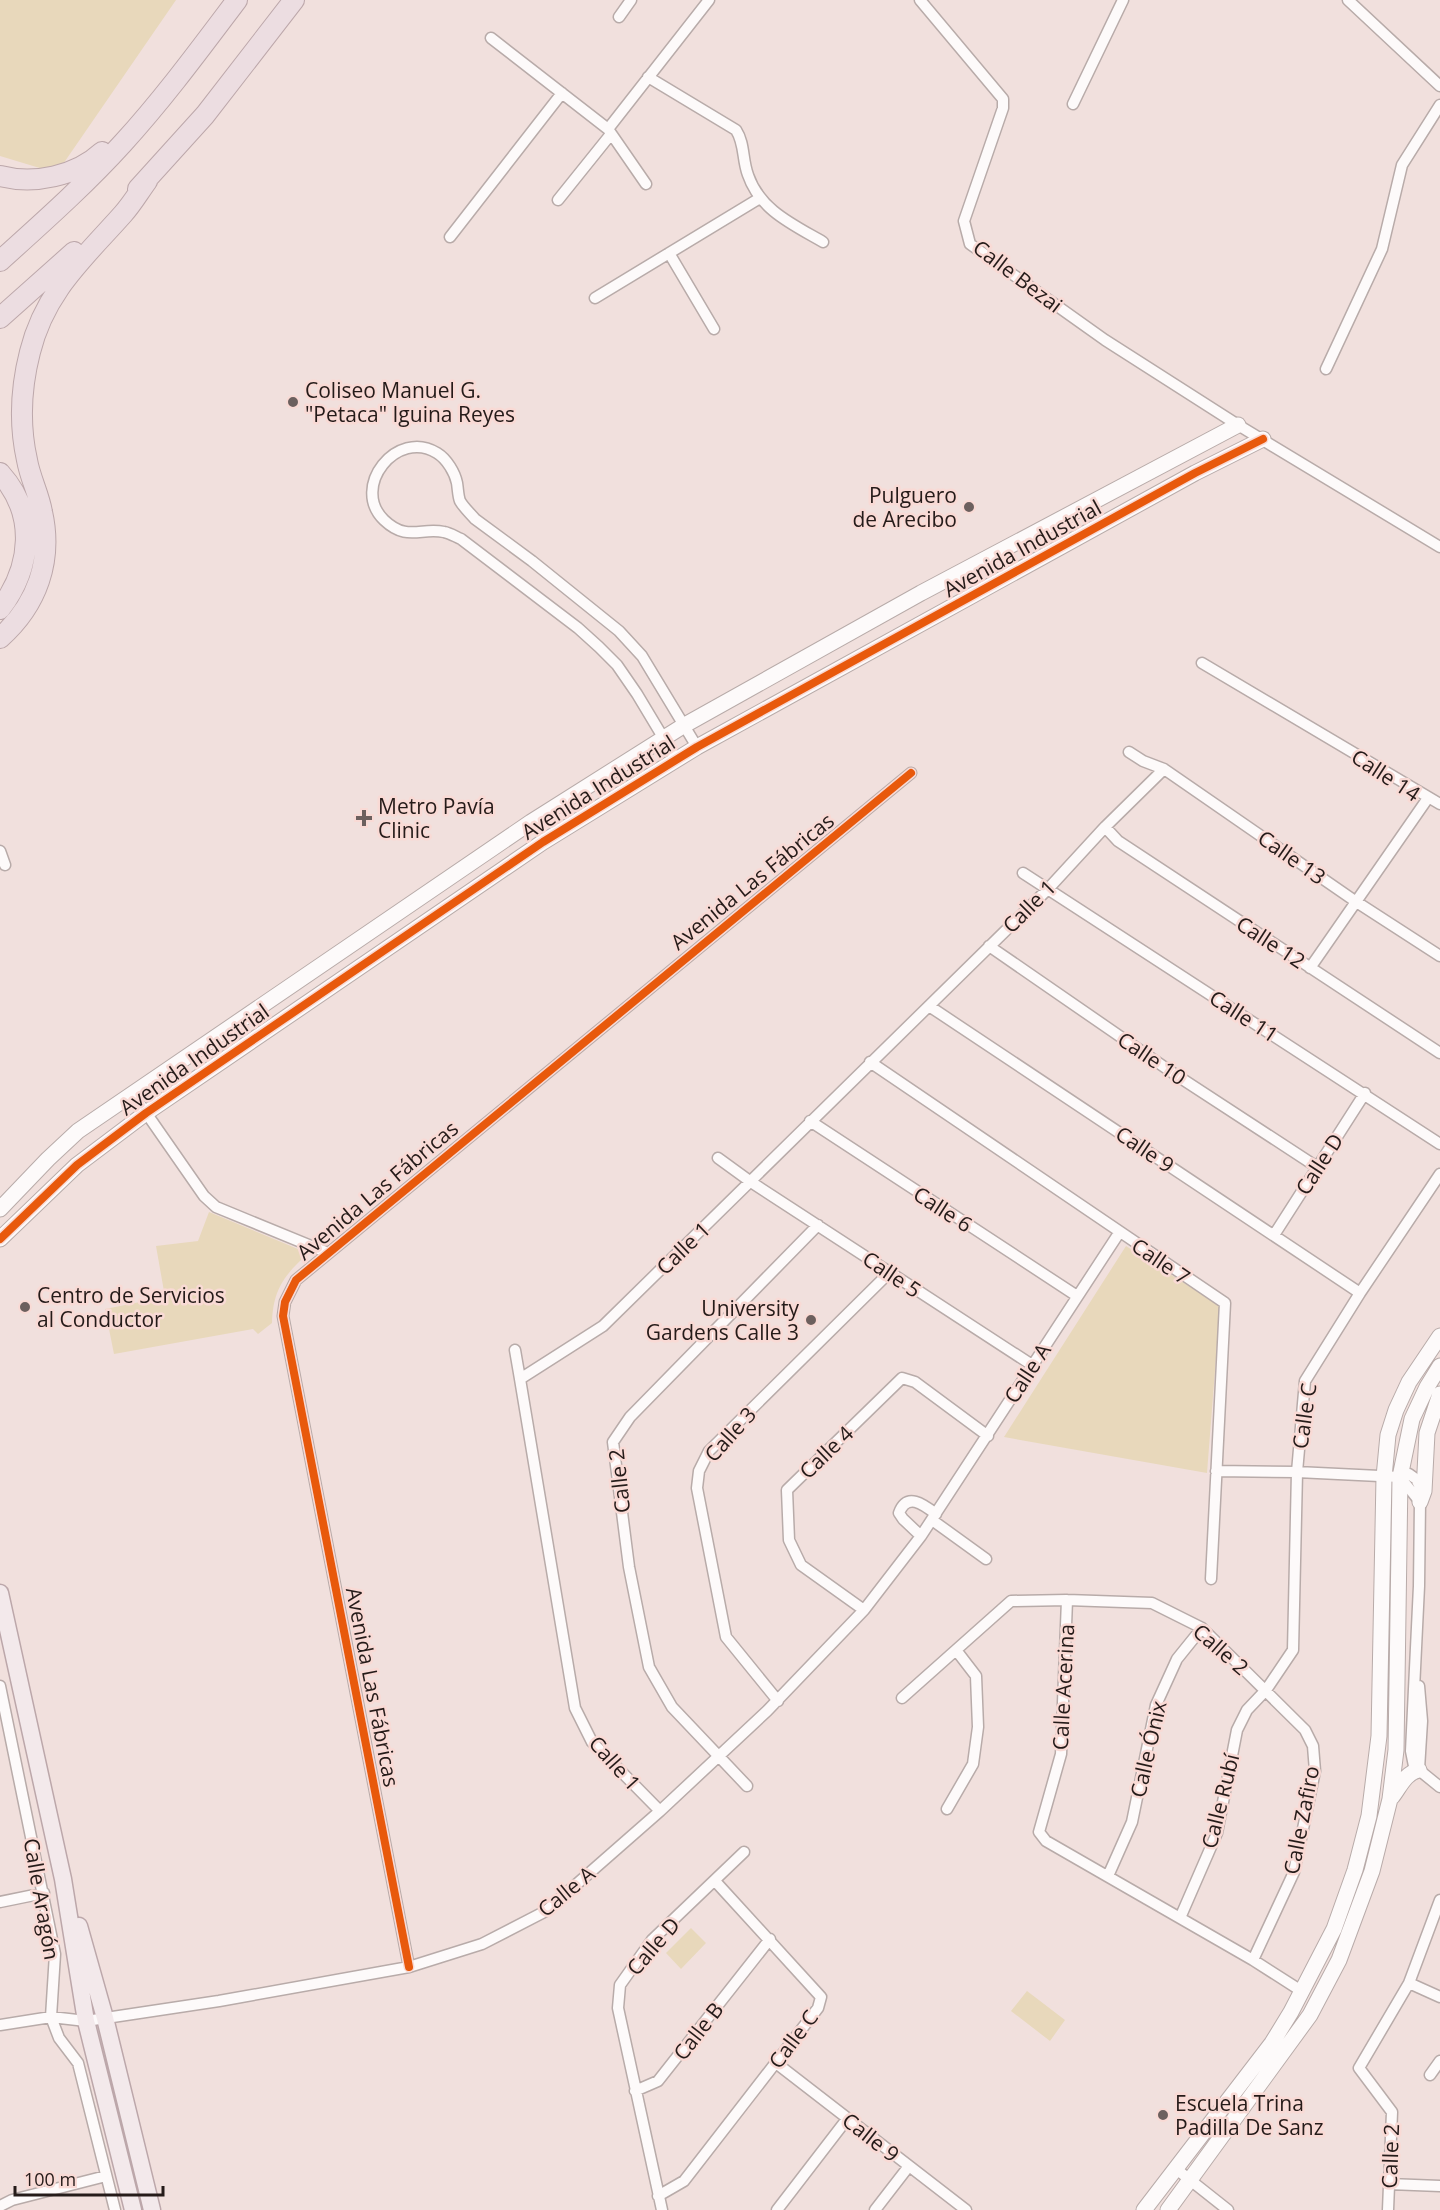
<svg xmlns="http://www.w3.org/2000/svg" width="1440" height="2210" font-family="'Open Sans',sans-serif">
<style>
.green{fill:#e8d8bb}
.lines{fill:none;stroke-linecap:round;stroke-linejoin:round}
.street-casing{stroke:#b8aba9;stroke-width:13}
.secondary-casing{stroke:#b8aba9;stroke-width:17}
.primary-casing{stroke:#bca7aa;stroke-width:19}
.highway-casing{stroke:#bca7aa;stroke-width:22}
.street{stroke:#fdfafa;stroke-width:10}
.secondary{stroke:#fdfafa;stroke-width:15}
.primary{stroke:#f3e9eb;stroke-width:16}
.highway{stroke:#ecdde1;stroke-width:20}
.cycleway-casing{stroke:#f9dad5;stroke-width:11}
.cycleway{stroke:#e8590c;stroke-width:8}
.poi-dot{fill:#6c605e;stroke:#f9dad5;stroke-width:2}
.labels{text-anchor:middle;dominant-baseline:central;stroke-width:5;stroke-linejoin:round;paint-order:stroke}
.street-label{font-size:21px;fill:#251b19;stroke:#f9dad5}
.poi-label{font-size:21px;fill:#251b19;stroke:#f9dad5;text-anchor:start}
</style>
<rect width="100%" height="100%" fill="#f1e0dd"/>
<path class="green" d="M0 0H176L61 167 43 169 0 156Z
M209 1212 298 1249 304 1257C282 1278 273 1292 272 1323L258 1334 253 1329 114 1354 105 1309 165 1297 156 1246 198 1241Z
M1126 1246 1220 1306 1207 1473 1004 1437Z
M691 1928 706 1943 681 1969 666 1953Z
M1027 1991 1065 2020 1050 2041 1011 2011Z"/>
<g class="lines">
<defs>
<path id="street" d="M920 0 1003 99V108L964 221 970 244 1105 340 1238 425 1440 547
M1348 0 1440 86
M619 17 631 0
M491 38 608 129 646 184
M648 77 736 130C745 144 742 159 748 175 760 210 792 224 823 242
M1073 104 1123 0
M608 129 709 0
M558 200 611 134
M450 237 562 93
M669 253 714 329
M595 298 760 198
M1326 369 1382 249 1402 165 1440 105
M1202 663 1440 804
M1129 752 1143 761 1164 769 1355 901 1440 956
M676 759 637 694 617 665 599 647 578 628 461 539C456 537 450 533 444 532 421 527 407 542 384 520 350 487 397 428 437 453 447 459 455 473 457 483 458 489 458 496 460 501 464 508 470 513 475 519L532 561 619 631 642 656 697 747
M1105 827 1118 841 1440 1053
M0 851 5 865
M1023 873 1440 1144
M989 946 1173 1073 1317 1167
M1310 968 1428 798
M929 1006 1360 1293
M870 1062 1225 1303 1211 1579
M133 1094 204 1196 216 1207 328 1253
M810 1121 1077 1296
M718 1158 751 1182 1032 1365
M1274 1235 1365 1093
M515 1350 520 1379
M1216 1471 1297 1472 1400 1477 1409 1474 1416 1479 1420 1487V1502L1419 1586 1411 1751 1414 1766 1440 1787
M1400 1477 1420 1502
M932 1520 986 1559
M921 1536 903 1519 899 1513C907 1492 923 1504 936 1514
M1067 1600 1061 1754 1039 1832 1046 1841 1253 1960 1303 1992
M864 1610 801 1565 789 1540 787 1490 902 1378 915 1382 988 1436
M0 1686 55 1954 51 2017 59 2038 78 2063 115 2210
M902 1698 1011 1601 1067 1600 1152 1603 1202 1628 1305 1730 1313 1746 1315 1771 1294 1872 1253 1960
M778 1701 726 1637 697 1488 699 1471 709 1451 889 1273
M1419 1769 1422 1721 1419 1686
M747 1786 672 1707 649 1667 629 1567 613 1442 630 1417 818 1225
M947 1809 973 1764 978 1727 976 1676 956 1650
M660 1811 592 1742 575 1708 520 1379 603 1326 1048 889 1105 827 1164 769
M1108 1876 1132 1822 1156 1705 1177 1659 1202 1628
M0 1902 44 1893
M1180 1918 1217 1833 1237 1730 1247 1710 1266 1690 1293 1650 1297 1472 1305 1381 1360 1293 1440 1174
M409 1967 283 1316 285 1302 296 1280 911 773
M1409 1983 1440 1997
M0 2025 51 2017 86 2021 219 2001 409 1967 482 1944 546 1911 660 1811 767 1711 864 1610 921 1536 1119 1233
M776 2063 966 2210
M1430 2075 1440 2061
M635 2091 658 2081 770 1939
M1175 2168 1228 2210
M1389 2184 1440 2186
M658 2196 684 2181 818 2008 821 1997 715 1881
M0 2206 12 2200 106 2176
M662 2210 618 2008 620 1985 652 1940 744 1852
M777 2210 847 2119
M875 2210 909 2166
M1388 2210 1392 2112 1359 2068 1409 1983 1440 1900"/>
<path id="secondary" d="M0 1209 48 1159 78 1131 531 822 683 726 921 593 1238 425
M0 1239 77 1165 146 1113 543 842 697 747 1195 473 1263 439
M1420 1502 1424 1491 1427 1433 1440 1394
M1392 1797C1400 1787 1405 1773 1419 1770
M1144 2210 1272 2043 1291 2012 1334 1929 1355 1870 1369 1816 1379 1736 1384 1477 1388 1435 1396 1410 1409 1382 1440 1336
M1168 2210 1310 2015 1339 1960 1372 1871 1390 1799 1396 1750 1400 1477 1412 1419 1427 1387 1440 1366"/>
<path id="primary" d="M0 1593 63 1879 86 2021 133 2210
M79 1926 105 2018 152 2210"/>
<path id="highway" d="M0 176C34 185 76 176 102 152
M138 189 205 115 294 0
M0 261C42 223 85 185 123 143 164 98 200 49 237 0
M0 318 74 252
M0 473C37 514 32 567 0 609
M0 638C37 605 53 561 42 512 39 494 30 478 27 460 19 424 21 387 30 352 45 291 84 258 123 214 132 204 139 192 147 181"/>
</defs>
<use href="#street" class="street-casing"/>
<use href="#secondary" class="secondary-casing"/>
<use href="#primary" class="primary-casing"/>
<use href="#highway" class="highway-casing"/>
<use href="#street" class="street"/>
<use href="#secondary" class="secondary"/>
<use href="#primary" class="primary"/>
<use href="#highway" class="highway"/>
<defs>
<path id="cycleway" d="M0 1239 77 1165 146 1113 543 842 697 747 1195 473 1263 439
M409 1967 283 1316 285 1302 296 1280 911 773"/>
</defs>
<use href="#cycleway" class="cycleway-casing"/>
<use href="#cycleway" class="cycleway"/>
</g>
<g class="poi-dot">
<circle cx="293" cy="402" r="6"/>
<circle cx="969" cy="507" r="6"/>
<path d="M361 809h6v6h6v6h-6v6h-6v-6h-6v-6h6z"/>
<circle cx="25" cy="1307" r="6"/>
<circle cx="811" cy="1320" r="6"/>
<circle cx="1163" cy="2115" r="6"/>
</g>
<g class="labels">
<g class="street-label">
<text transform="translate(1018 276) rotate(37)">Calle Bezai</text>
<text transform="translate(1022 548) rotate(-29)">Avenida Industrial</text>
<text transform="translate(1386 775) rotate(33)">Calle 14</text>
<text transform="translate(598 787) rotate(-32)">Avenida Industrial</text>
<text transform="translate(1292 857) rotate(35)">Calle 13</text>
<text transform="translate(752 881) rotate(-39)">Avenida Las Fábricas</text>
<text transform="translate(1029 906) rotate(-45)">Calle 1</text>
<text transform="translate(1271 942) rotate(33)">Calle 12</text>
<text transform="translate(1244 1016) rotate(33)">Calle 11</text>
<text transform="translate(1152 1058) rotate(34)">Calle 10</text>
<text transform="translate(194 1059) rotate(-35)">Avenida Industrial</text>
<text transform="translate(1145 1149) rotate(34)">Calle 9</text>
<text transform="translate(1319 1164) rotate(-57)">Calle D</text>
<text transform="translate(377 1190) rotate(-40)">Avenida Las Fábricas</text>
<text transform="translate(943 1209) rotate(33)">Calle 6</text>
<text transform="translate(683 1248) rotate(-44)">Calle 1</text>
<text transform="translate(1161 1261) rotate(34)">Calle 7</text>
<text transform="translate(892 1274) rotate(34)">Calle 5</text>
<text transform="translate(1027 1373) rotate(-57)">Calle A</text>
<text transform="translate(1304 1416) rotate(-82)">Calle C</text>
<text transform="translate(730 1434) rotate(-48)">Calle 3</text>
<text transform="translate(826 1452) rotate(-44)">Calle 4</text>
<text transform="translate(619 1481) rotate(-96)">Calle 2</text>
<text transform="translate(1221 1649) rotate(41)">Calle 2</text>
<text transform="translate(373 1687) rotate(79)">Avenida Las Fábricas</text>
<text transform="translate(1063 1687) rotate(-87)">Calle Acerina</text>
<text transform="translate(1148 1749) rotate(-77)">Calle Ónix</text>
<text transform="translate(615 1763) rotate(48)">Calle 1</text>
<text transform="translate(1220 1801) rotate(-76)">Calle Rubí</text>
<text transform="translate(1301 1820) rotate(-79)">Calle Zafiro</text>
<text transform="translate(566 1891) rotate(-39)">Calle A</text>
<text transform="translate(42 1899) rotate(80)">Calle Aragón</text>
<text transform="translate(653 1946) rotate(-49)">Calle D</text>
<text transform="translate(698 2031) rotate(-52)">Calle B</text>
<text transform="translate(793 2039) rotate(-53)">Calle C</text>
<text transform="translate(871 2137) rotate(38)">Calle 9</text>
<text transform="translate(1390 2156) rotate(-88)">Calle 2</text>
</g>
<g class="poi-label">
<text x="305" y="390">Coliseo Manuel G.<tspan x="305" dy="24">"Petaca" Iguina Reyes</tspan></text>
<text x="957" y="495" text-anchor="end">Pulguero<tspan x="957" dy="24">de Arecibo</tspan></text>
<text x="378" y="806">Metro Pavía<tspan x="378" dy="24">Clinic</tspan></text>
<text x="37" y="1295">Centro de Servicios<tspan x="37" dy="24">al Conductor</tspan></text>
<text x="799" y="1308" text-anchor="end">University<tspan x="799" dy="24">Gardens Calle 3</tspan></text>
<text x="1175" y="2103">Escuela Trina<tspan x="1175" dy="24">Padilla De Sanz</tspan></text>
</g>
</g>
<path d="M15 2186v9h148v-9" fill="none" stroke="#251b19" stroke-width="3"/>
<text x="24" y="2186" font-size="18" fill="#251b19" stroke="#f9dad5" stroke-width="4.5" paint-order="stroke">100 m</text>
</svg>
